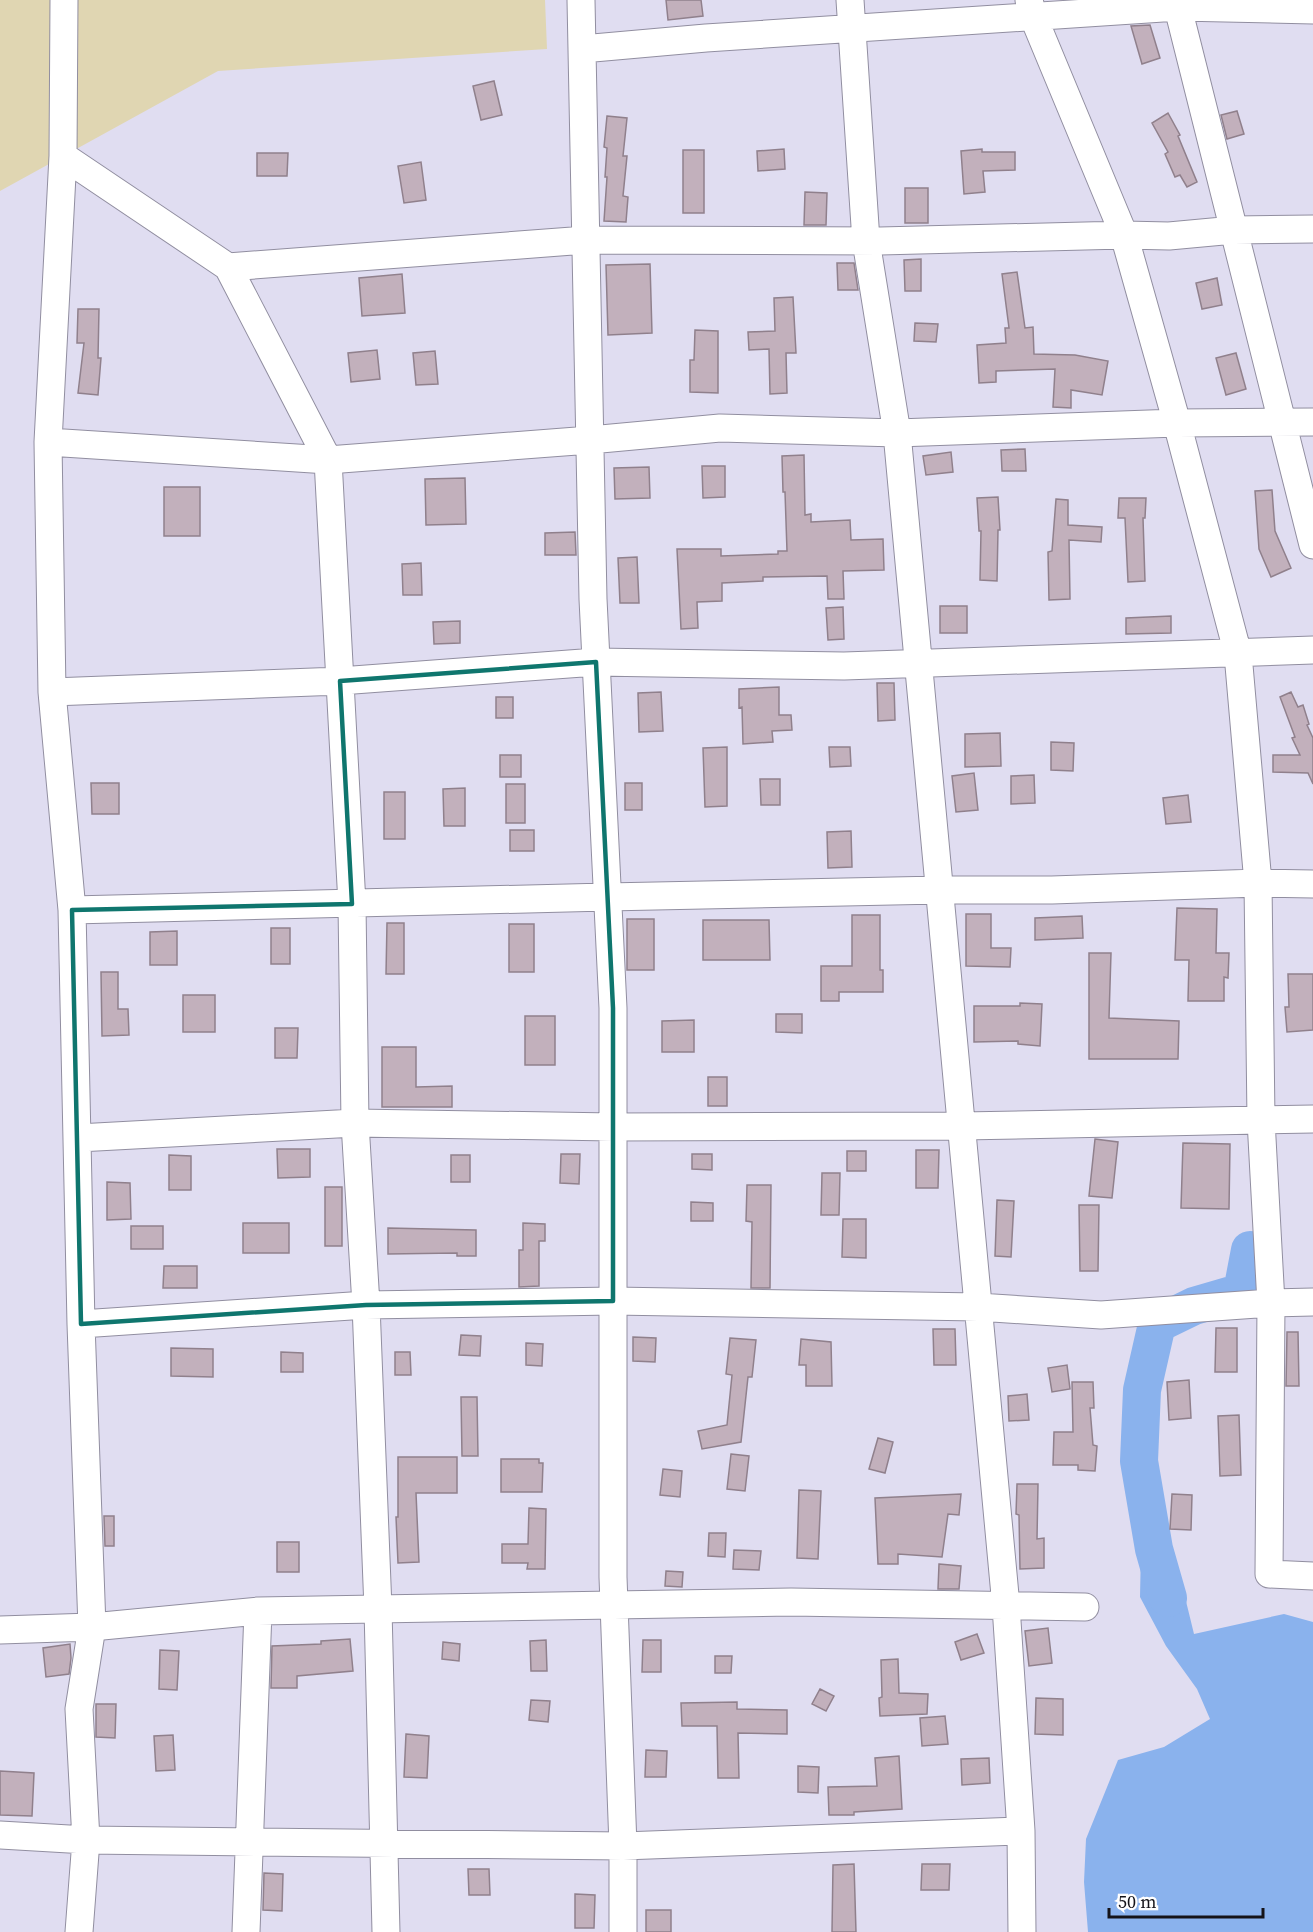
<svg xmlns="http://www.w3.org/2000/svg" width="1313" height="1932" font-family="'Source Serif 4',serif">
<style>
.sand{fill:#e0d6b2}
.water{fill:#8ab2ed}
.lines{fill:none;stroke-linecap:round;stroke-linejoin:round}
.river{stroke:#8ab2ed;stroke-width:38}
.building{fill:#c2b0bc;stroke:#90808c;stroke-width:1.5}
.minor-casing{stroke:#918ea0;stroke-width:29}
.minor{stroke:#fff;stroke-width:27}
.marked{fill:none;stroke:#0f766e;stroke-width:4.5;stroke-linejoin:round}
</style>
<rect width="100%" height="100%" fill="#e0ddf1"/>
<path class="sand" d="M0 0H545L547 49 218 71 0 191Z"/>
<path class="water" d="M1141 1548 1174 1552 1194 1634 1284 1614 1313 1622V1932H1088L1084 1882 1086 1839 1118 1760 1164 1747 1210 1719 1197 1689 1166 1646 1140 1597Z"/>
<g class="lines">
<path class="river" d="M1168 1598 1154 1549 1139 1461 1142 1390 1157 1324 1194 1306 1242 1292 1250 1250"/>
</g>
<path class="building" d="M666 0H701L703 16 668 20Z
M1150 25 1160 58 1142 64 1131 26Z
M494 81 502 115 481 120 473 86Z
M1237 111 1244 134 1227 139 1221 115Z
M1168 113 1180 135 1178 136 1197 182 1187 187 1180 175 1175 177 1165 154 1168 152 1152 123Z
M607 116 627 118 623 156H627L623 196 628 197 626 222 604 221 607 177H605L607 148 604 147Z
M784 149 785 169 758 171 757 151Z
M982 149V152H1015V170L983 171 985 192 964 194 961 151Z
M683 150H704V213H683Z
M257 153H288L287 176H257Z
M421 162 426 200 404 203 398 166Z
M905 188H928V223H905Z
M805 192 827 193 826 225H804Z
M921 259V291H905L904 260Z
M837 263H854L858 290H838Z
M650 264 652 333 608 335 606 265Z
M1017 272 1025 328 1033 327 1034 354 1075 355 1108 361 1102 395 1071 390V408L1053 407 1055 369 996 371V382L979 383 977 345 1006 343 1005 328H1009L1002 274Z
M402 274 405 313 362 316 359 278Z
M1217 278 1222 305 1202 309 1196 283Z
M793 297 796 353H786L787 393 770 394 769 349 749 350 748 332 775 331 774 298Z
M78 309H99L98 358H101L98 395 78 393 84 343H77Z
M915 323 938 324 936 342 914 341Z
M695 330 718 331V393L690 392V360H694Z
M377 350 380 379 351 382 348 353Z
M435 351 438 384 416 385 413 353Z
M1236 353 1246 389 1226 395 1216 358Z
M1025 449 1026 471H1002L1001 450Z
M951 452 953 472 926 475 923 456Z
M804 455 805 515 811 514V522L850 520 851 540 883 539 884 570 843 571 844 599H828L827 576 763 577V581L722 583V601L697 602 698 628 681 629 677 549H721V556L778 554V551H787L785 492H783L782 456Z
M702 466H725V497L703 498Z
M649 467 650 498 615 499 614 468Z
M465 478 466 524 426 525 425 479Z
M164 487H200V536H164Z
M1272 490 1275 531 1291 568 1271 577 1259 549 1255 491Z
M998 497 1000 530H998L997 581 980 580 981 531H979L977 498Z
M1119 498H1146L1145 518H1143L1145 581 1128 582 1125 518H1118Z
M1056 499 1068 500V525L1102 527 1101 542 1069 540 1070 599 1049 600 1048 552 1052 551Z
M575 532 576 555H545V533Z
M637 557 639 603H620L618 558Z
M421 563 422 595H403L402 564Z
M940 606H967V633H940Z
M843 607 844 639 828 640 826 608Z
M1171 616V633L1126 634V618Z
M460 621V643L434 644 433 622Z
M877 683H894L895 720 878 721Z
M779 687V715H791L792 730 772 731 773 742 743 744 742 707 739 708V689Z
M661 692 663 731 639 732 638 693Z
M1291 692 1298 707 1303 705 1309 724 1307 725 1313 738V784L1308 773 1273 772V755H1300L1292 738 1295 737 1280 697Z
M496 697H513V718H496Z
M1000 733 1001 766 965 767V734Z
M1051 742 1074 743 1073 771 1051 770Z
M727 747V806L705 807 703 748Z
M829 747H850L851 766 830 767Z
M500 755H521V777H500Z
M974 773 978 810 956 812 952 776Z
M1034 775 1035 803 1011 804V776Z
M760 779H780V805H761Z
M91 783H119V814H92Z
M625 783H642V810H625Z
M506 784H525V823H506Z
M465 788V826H444L443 789Z
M384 792H405V839H384Z
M1188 795 1191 822 1166 824 1163 798Z
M510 830H534V851H510Z
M851 831 852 867 828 868 827 832Z
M1177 908 1217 909 1216 953H1229L1228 978 1224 977V1001H1188L1189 960H1175Z
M966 914H991V948H1011L1010 967 966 966Z
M852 915H880V970H883V992H839V1001H821V966H852Z
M1082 916 1083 938 1035 940V918Z
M627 919H654V970H627Z
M703 920H769L770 960H703Z
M387 923H404V974H386Z
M509 924H534V972H509Z
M271 928H290V964H271Z
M177 931V965H150V932Z
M1089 953H1111L1109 1018 1179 1021 1178 1059H1089Z
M101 972H118V1009H128L129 1035 102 1036Z
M1288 974H1313V1030L1287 1032 1285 1007H1289Z
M183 995H215V1032H183Z
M1020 1003 1042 1004 1040 1046 1018 1044V1041L974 1042V1006H1020Z
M776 1014H802V1033L776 1032Z
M525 1016H555V1065H525Z
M694 1020V1052H662V1021Z
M275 1028H298L297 1058H275Z
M382 1047H416V1087L452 1086V1107H382Z
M708 1077H727V1106H708Z
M1095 1139 1118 1142 1112 1198 1089 1196Z
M1183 1143 1230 1144 1229 1209 1181 1208Z
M277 1149H310V1177L278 1178Z
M916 1150H939L938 1188H916Z
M847 1151H866V1171H847Z
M561 1154H580L579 1184 560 1183Z
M692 1154H712V1170L692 1169Z
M169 1155 191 1156V1190H169Z
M451 1155H470V1182H451Z
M822 1173H840L839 1215H821Z
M107 1182 130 1183 131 1219 107 1220Z
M747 1185H771L770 1288H751L752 1222 746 1221Z
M325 1187H342V1246H325Z
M997 1200 1014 1201 1011 1257 995 1256Z
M691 1202 713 1203V1221H691Z
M1079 1205H1099L1098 1271H1080Z
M843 1219H866V1258L842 1257Z
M243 1223H289V1253H243Z
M523 1223 545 1224V1241H539V1286L519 1287V1250H523Z
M131 1226H163V1249H131Z
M388 1228 476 1230V1256H457V1253L388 1254Z
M164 1266H197V1288H163Z
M1216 1328H1237V1372H1215Z
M933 1329H955L956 1365H934Z
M1287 1332H1298L1299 1386H1286Z
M461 1335 481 1336 480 1356 459 1355Z
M633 1337 656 1338 655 1362 633 1361Z
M730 1338 756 1340 752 1377H748L741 1442 702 1449 698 1431 727 1425 732 1375 726 1374Z
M801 1339 831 1342 832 1386H806V1365H799Z
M526 1343 543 1344 542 1366 526 1365Z
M171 1348 213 1349V1377L171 1376Z
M281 1352 303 1353V1372H281Z
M395 1352H410L411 1375H395Z
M1067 1365 1070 1389 1052 1392 1048 1368Z
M1189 1380 1191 1418 1169 1420 1167 1382Z
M1072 1382H1093L1094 1408H1090L1093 1445 1097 1446 1095 1471 1078 1470V1465H1053L1054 1432H1073Z
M1027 1394 1029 1420 1009 1421 1008 1396Z
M461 1397H477L478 1456H462Z
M1239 1415 1241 1475 1220 1476 1218 1416Z
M878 1438 893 1442 885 1473 869 1469Z
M731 1454 749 1456 745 1491 727 1489Z
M398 1457H457V1493H416L419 1562 398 1563 396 1517H398Z
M501 1459H539V1463H543L542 1492H501Z
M663 1469 682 1471 680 1497 660 1495Z
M1017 1484H1038L1037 1539 1044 1538V1568L1020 1569 1019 1515 1016 1514Z
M799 1490 821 1491 818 1559 797 1558Z
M961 1494 959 1515 948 1514 942 1557 898 1554V1564H878L875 1498Z
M1172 1494 1192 1495 1191 1530 1170 1529Z
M529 1508 546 1509 545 1569H527L528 1563H502V1544H528Z
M104 1516H114V1546H105Z
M709 1533H726L725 1557 708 1556Z
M277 1542H299V1572H277Z
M734 1550 761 1551 759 1570 733 1569Z
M939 1564 961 1566 959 1589H938Z
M666 1571 683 1572 682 1587 665 1586Z
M1048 1628 1052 1663 1029 1666 1025 1631Z
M977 1634 984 1653 961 1660 955 1642Z
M350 1639 353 1671 297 1676V1688H271L272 1646 321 1644V1641Z
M546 1640 547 1671H531L530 1641Z
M643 1640H661V1672H642Z
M443 1642 460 1644 459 1661 442 1659Z
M70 1644 71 1658 69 1674 46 1677 43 1648Z
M160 1650 179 1651 177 1690 159 1689Z
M715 1656H732L731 1673H715Z
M898 1659 899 1693 928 1694 927 1714 880 1716 879 1698 882 1697 881 1660Z
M820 1689 834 1696 826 1711 812 1704Z
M1036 1698 1063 1699V1735L1035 1734Z
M531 1700 550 1701 548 1722 529 1720Z
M737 1702V1709L787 1710V1734L738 1733 739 1778H718L717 1726H682L681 1703Z
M96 1704H116L115 1738 96 1737Z
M945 1716 948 1744 922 1746 920 1718Z
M406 1734 429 1736 427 1778 404 1777Z
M173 1735 175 1770 156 1771 154 1736Z
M646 1750 667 1751 666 1777H645Z
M899 1756 902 1809 854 1812V1815H829L828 1787 877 1786 875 1758Z
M989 1758 990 1783 962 1785 961 1759Z
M798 1766 819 1767 818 1793 798 1792Z
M0 1771 34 1773 32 1816 0 1815Z
M854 1864 856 1932H832L833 1865Z
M922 1864H950L949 1890H921Z
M468 1869H489L490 1895H469Z
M264 1873 283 1874 282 1911 263 1910Z
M575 1894 595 1895 594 1928H575Z
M646 1910H671V1932H646Z"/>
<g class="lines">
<defs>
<path id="minor" d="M64 0 63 156 48 442 52 692 72 910 81 1324 92 1627 79 1709 86 1840 79 1932
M581 0 593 599 613 1008V1577L623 1846V1932
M850 0 866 241 897 433 1006 1606 1021 1831 1022 1932
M1029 0 1033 16 1124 235 1177 423 1238 654 1258 883 1261 1120 1271 1303 1269 1574 1313 1576
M1176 0 1313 545
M582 49 706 38 1178 7 1313 10
M63 156 228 267 328 460 352 904 355 1123 366 1305 378 1609 386 1932
M228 267 586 240 880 241 1124 235 1169 236 1234 230 1313 229
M48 442 328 460 590 440 720 428 897 433 1177 423 1313 422
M52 692 340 681 596 662 844 666 1313 650
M72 910 607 897 940 890H1052L1258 883 1313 884
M78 1138 355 1123 613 1127 962 1126 1313 1119
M81 1324 366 1305 613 1301 978 1307 1101 1315 1271 1303 1313 1302
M0 1630 92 1627 258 1611 791 1602 1085 1607
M0 1835 86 1840 623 1846 1021 1831
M246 1932 258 1611"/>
</defs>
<use href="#minor" class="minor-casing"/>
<use href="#minor" class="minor"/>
</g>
<path class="marked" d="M596 662 613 1008V1301L366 1305 81 1324 72 910 352 904 340 681Z"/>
<path d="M1109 1908v9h154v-9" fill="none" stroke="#141319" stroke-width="3"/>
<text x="1118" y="1908" font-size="18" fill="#141319" stroke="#ffffff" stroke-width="4.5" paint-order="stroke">50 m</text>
</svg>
